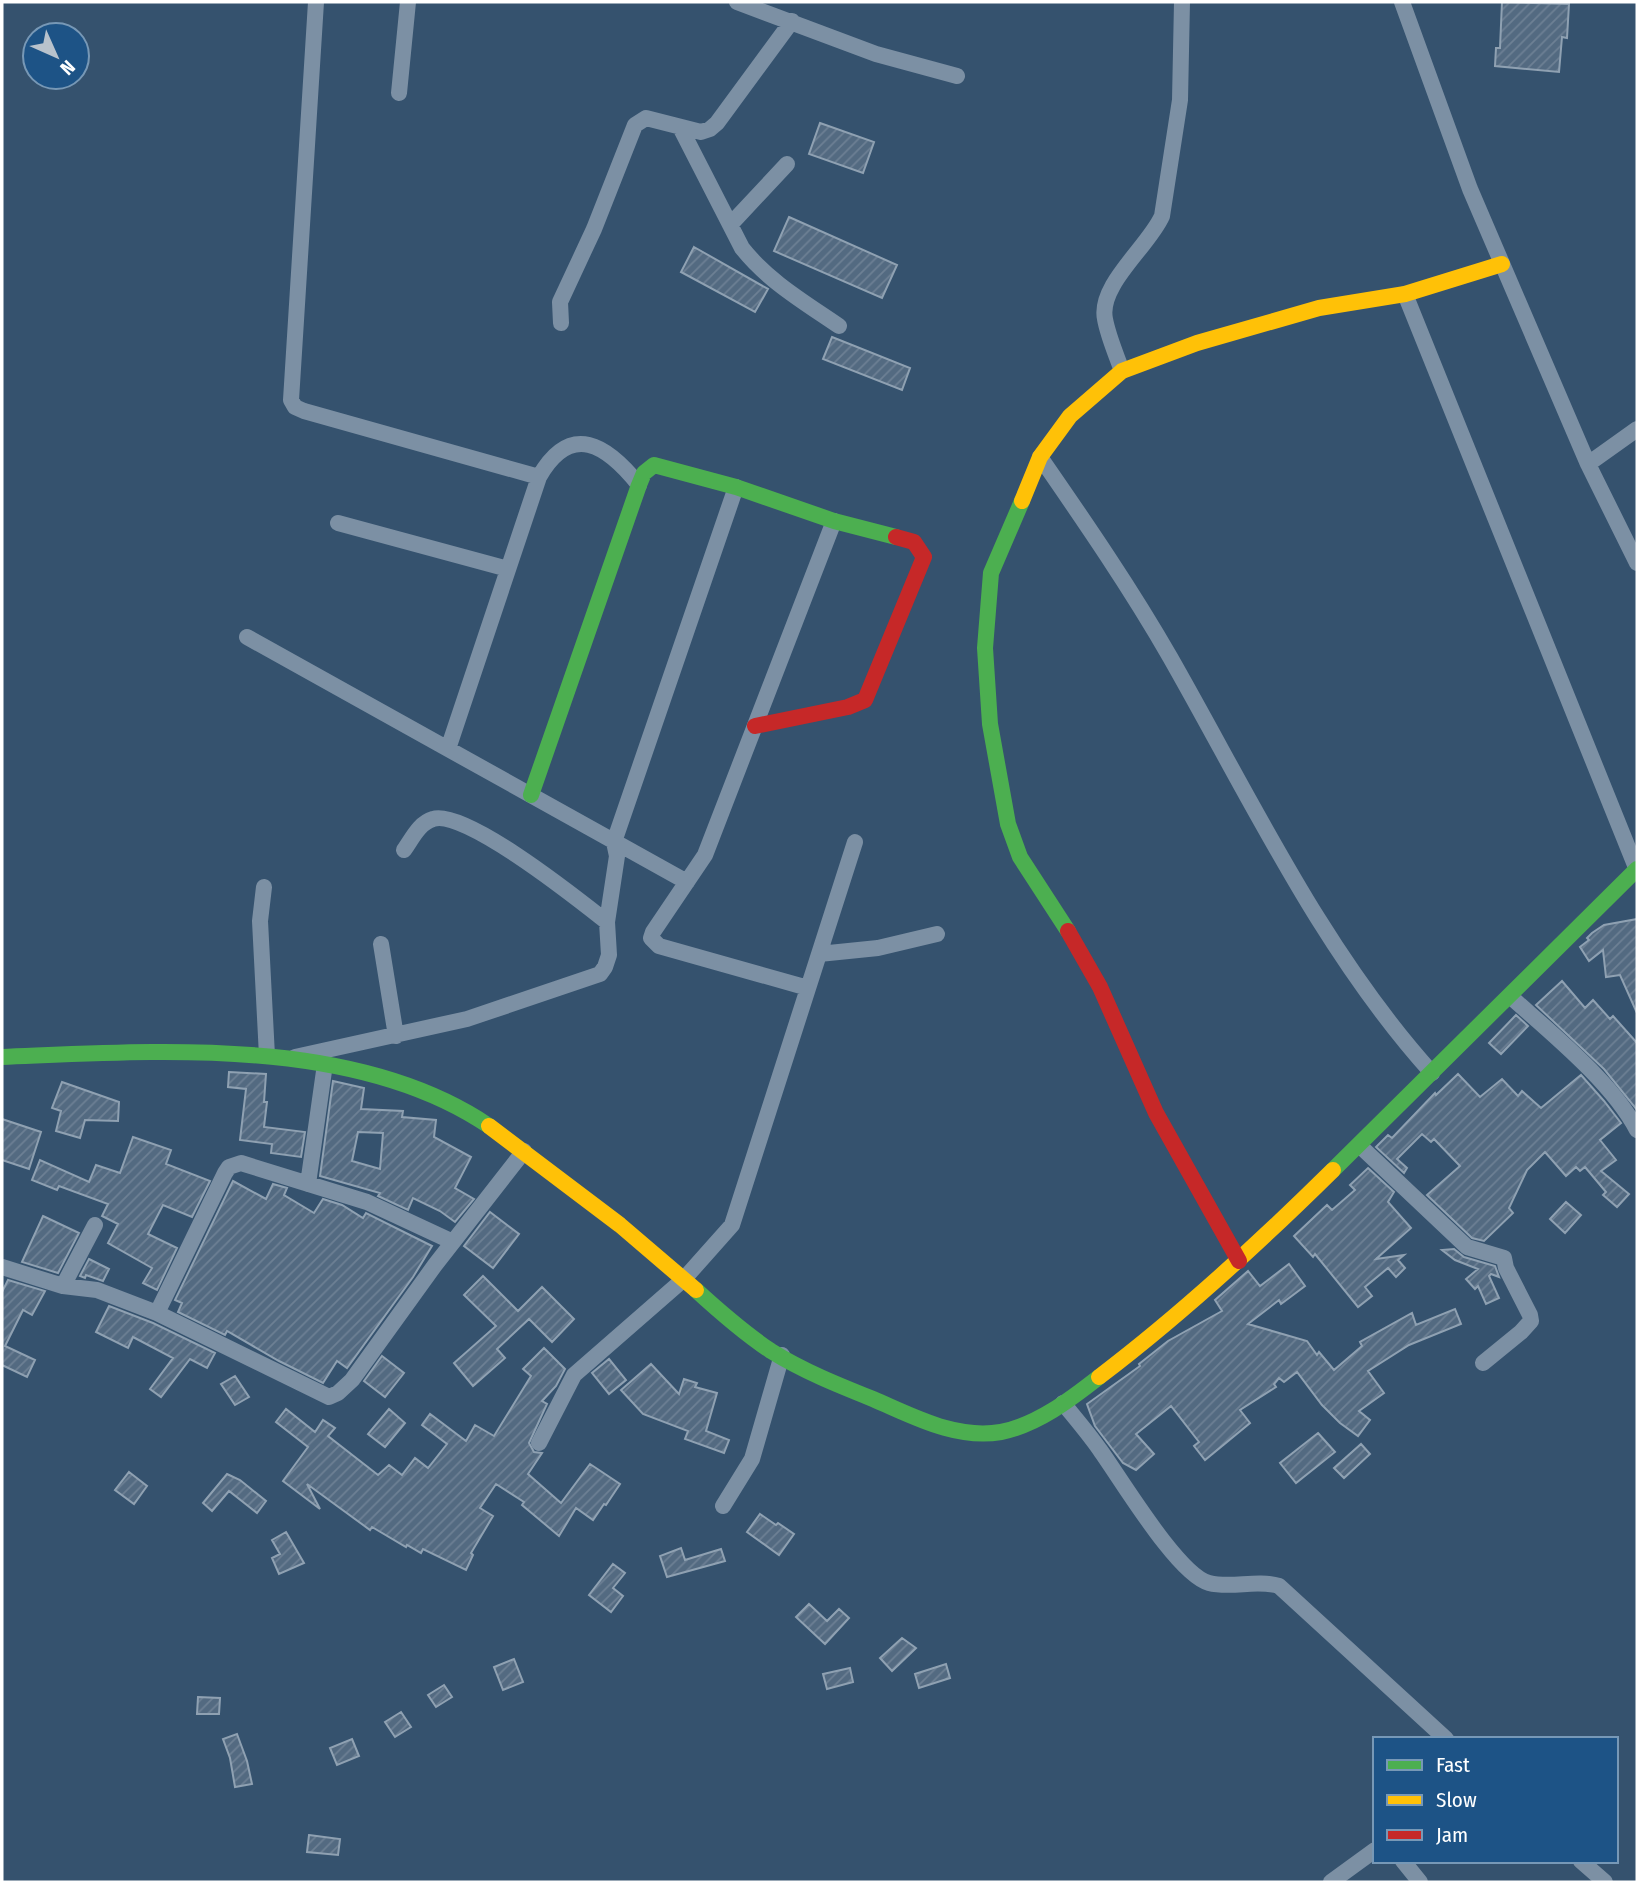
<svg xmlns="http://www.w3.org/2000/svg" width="1639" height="1884" font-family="'Fira Sans Condensed',sans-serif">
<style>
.building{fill:url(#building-hatch);stroke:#8fa1b2;stroke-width:2;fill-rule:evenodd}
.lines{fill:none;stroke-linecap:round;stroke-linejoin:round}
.street{stroke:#7c90a4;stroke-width:16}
.fast{stroke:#4caf50;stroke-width:16}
.slow{stroke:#ffc107;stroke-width:16}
.jam{stroke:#c62828;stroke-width:16}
</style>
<defs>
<pattern id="building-hatch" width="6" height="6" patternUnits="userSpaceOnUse" patternTransform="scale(1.75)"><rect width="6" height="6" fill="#536a81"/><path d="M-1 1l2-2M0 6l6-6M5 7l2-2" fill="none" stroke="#6d8094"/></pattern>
</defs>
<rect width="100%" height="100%" fill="#35526e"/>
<path class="building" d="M1502 2 1569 4 1567 38 1562 37 1559 72 1495 66 1496 48H1500Z
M820 123 874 142 863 173 809 154Z
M789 217 897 265 882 298 774 251Z
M694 247 768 289 755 312 681 272Z
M832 337 910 368 902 390 823 359Z
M1637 919V1013L1620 975 1606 977 1603 950 1589 961 1580 947 1589 940 1587 938 1592 933 1604 925Z
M1562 981 1585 1008 1593 1000 1610 1019 1613 1016 1637 1043V1110L1604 1069 1536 1005Z
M1516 1015 1528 1026 1501 1054 1489 1043Z
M229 1072 266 1074 264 1102H267L264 1127 305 1132 301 1157 271 1153 272 1144 240 1140 246 1089 228 1087Z
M1458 1074 1480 1097 1502 1079 1518 1096 1522 1091 1541 1108 1581 1075 1604 1101 1621 1123 1600 1140 1616 1160 1601 1171 1629 1194 1617 1207 1603 1195 1606 1192 1585 1167 1580 1171 1576 1167 1566 1176 1545 1152 1527 1170 1509 1208 1513 1213 1484 1241 1472 1238 1427 1195 1460 1166 1434 1139 1431 1142 1422 1134 1397 1159 1407 1168 1404 1173 1376 1147 1388 1135 1392 1138 1435 1093 1436 1095Z
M333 1081 364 1088 361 1109 403 1111 402 1117 436 1120 434 1137 471 1157 455 1188 474 1199 455 1222 440 1211 413 1198 408 1210 378 1196 380 1193 320 1176ZM358 1132 383 1133 380 1169 352 1161Z
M62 1082 119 1102 118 1121 85 1120 80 1138 56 1131 61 1111 52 1108Z
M2 1119 41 1132 29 1169 2 1160Z
M133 1137 171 1150 166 1164 210 1181 192 1217 163 1205 148 1234 177 1248 157 1290 143 1283 152 1268 108 1243 118 1224 102 1216 108 1204 59 1186 57 1190 32 1180 40 1160 89 1182 96 1165 120 1173Z
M1368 1168 1394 1192 1388 1202 1411 1228 1376 1259 1404 1255 1398 1260 1405 1268 1396 1277 1388 1268 1365 1287 1372 1296 1358 1307 1315 1254 1313 1257 1294 1236 1327 1205 1332 1210 1355 1190 1350 1185Z
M233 1181 266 1199 273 1184 287 1188 284 1195 314 1213 323 1199 342 1205 363 1218 366 1213 432 1246 413 1277 347 1368 337 1361 323 1383 279 1361 227 1331 225 1335 178 1312 182 1303 175 1300Z
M1566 1202 1581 1215 1565 1233 1550 1219Z
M490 1212 519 1234 493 1268 464 1246Z
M43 1216 79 1233 58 1273 22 1262Z
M1454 1249 1464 1257 1495 1266 1499 1277 1491 1274 1489 1276 1499 1298 1486 1304 1478 1286 1475 1289 1466 1279 1478 1269 1455 1260 1442 1250Z
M89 1259 109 1269 103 1281 86 1275 85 1278 80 1276Z
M1289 1264 1305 1286 1281 1304 1279 1300 1248 1324 1307 1341 1317 1355 1319 1352 1334 1370 1362 1346 1360 1342 1412 1313 1416 1325 1455 1309 1461 1324 1409 1345 1368 1371 1384 1393 1359 1411 1370 1420 1358 1436 1340 1423 1322 1405 1297 1372 1284 1382 1279 1378 1274 1384 1276 1387 1240 1410 1250 1423 1205 1460 1194 1446 1199 1442 1171 1406 1136 1434 1154 1454 1136 1470 1123 1463 1095 1426 1087 1404 1140 1366 1139 1364 1168 1341 1222 1311 1215 1300 1248 1271 1260 1286Z
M483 1276 518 1311 542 1287 574 1319 552 1342 529 1319 497 1349 505 1358 473 1386 454 1363 496 1326 464 1295Z
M8 1280 45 1291 32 1315 23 1310 5 1346 35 1360 27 1377 2 1365V1292Z
M109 1306 153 1323 215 1353 207 1368 190 1359 161 1397 150 1389 173 1358 133 1337 128 1348 96 1332Z
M544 1348 565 1369 556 1386 542 1401 547 1404 529 1443 534 1452 542 1453 528 1474 561 1503 590 1464 620 1484 606 1505 604 1504 593 1520 576 1508 559 1536 522 1505 524 1502 496 1484 480 1508 493 1516 471 1553 473 1555 466 1570 423 1549 421 1553 407 1545 406 1547 372 1527 370 1530 307 1484 320 1509 283 1481 308 1447 276 1422 286 1409 315 1432 323 1420 335 1428 328 1436 378 1475 389 1465 402 1475 415 1458 428 1468 447 1444 422 1425 430 1414 466 1441 475 1425 494 1436 531 1376 523 1369Z
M382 1356 404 1373 385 1397 364 1381Z
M609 1359 626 1380 609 1394 592 1373Z
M651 1364 679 1394 684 1379 697 1383 695 1387 717 1393 706 1431 729 1440 724 1453 685 1439 688 1431 643 1414 621 1390Z
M235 1376 249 1397 235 1405 221 1384Z
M389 1409 405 1423 385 1447 368 1434Z
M1318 1433 1335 1452 1296 1483 1280 1463Z
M1361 1444 1370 1454 1344 1478 1334 1468Z
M129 1472 147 1486 134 1504 115 1490Z
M227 1474 240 1480 266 1501 257 1513 229 1491 212 1511 203 1503Z
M760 1514 776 1525 778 1523 794 1534 779 1555 747 1532Z
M286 1532 304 1563 279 1574 272 1558 280 1554 272 1540Z
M681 1548 685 1560 721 1549 725 1561 667 1577 660 1556Z
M613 1564 625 1573 613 1588 623 1596 611 1612 589 1595Z
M809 1604 827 1621 839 1609 849 1618 825 1644 796 1617Z
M902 1638 916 1648 892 1671 880 1658Z
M514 1659 523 1682 503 1690 494 1667Z
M946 1664 950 1678 919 1688 915 1674Z
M850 1668 853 1682 827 1689 823 1674Z
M444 1685 452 1697 436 1707 428 1695Z
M198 1697 220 1698 219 1714H197Z
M401 1712 411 1727 395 1737 385 1722Z
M237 1734 247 1761 252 1784 235 1787 230 1758 223 1739Z
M352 1739 359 1756 337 1765 330 1748Z
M309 1835 340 1839 338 1855 307 1852Z"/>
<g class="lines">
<path class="street" d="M316 2 291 400 295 407 304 411 539 477
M737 2 876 54 957 76
M1402 2 1470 189 1588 464 1637 563
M399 93 408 2
M680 127 742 248C768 281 804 302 839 326
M730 225 787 164
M1405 294 1637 870
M561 323 560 302 594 229 635 125 646 118 701 132 710 129 717 123 792 21
M1122 371C1116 354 1108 336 1105 319 1098 285 1149 246 1162 216L1180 100 1182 2
M1040 457C1085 522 1131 589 1170 657 1251 799 1322 951 1432 1073
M1588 464 1637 429
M338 523 508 569
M247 637 687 882
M448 749 539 477C571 421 607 445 639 485
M404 850C412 839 419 823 433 819 464 808 579 900 607 922
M264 887 260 921 267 1056
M381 944 396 1036
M819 954 878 948 937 934
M808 988 659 946 651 938 653 932 705 855 834 521
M1511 997C1551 1033 1612 1082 1637 1130
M295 1057 467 1019 600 974 605 967 609 955 607 922 617 856 614 842 736 487
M1359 1145 1467 1247 1504 1258 1506 1268 1530 1315 1531 1321 1521 1332 1483 1363
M308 1184 325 1064
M2 1267 63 1286 97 1290 157 1313 329 1397 338 1393 352 1380 435 1265 524 1151
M63 1286 95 1225
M157 1313 225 1173 229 1167 241 1163 367 1202 453 1242
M1063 1403C1076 1419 1089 1434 1100 1450 1121 1479 1178 1575 1209 1583 1232 1589 1256 1579 1279 1586L1446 1739
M539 1443 574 1375 684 1279 732 1225 855 842
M723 1506 752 1459 782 1355
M1403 1861 1420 1882
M1581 1861 1605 1882
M1331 1882 1375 1850"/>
<path class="fast" d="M1022 501 991 573 985 648 990 724 1008 824 1020 857 1068 931
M531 795 639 485 644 473 654 465 736 487 834 521 896 537
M2 1057C156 1051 355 1035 489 1126
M1333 1170 1637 869
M696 1290C720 1312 744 1333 771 1351 803 1371 838 1385 873 1399 913 1416 956 1440 1001 1432 1037 1425 1071 1399 1099 1377"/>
<path class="slow" d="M1022 501 1040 457 1070 416 1122 371 1197 343 1319 308 1405 294 1502 264
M489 1126 620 1225 696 1290
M1099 1377C1182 1314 1259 1243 1333 1170"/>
<path class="jam" d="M755 726 848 707 865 700 924 557 914 542 896 537
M1068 931 1100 987 1156 1113 1239 1261"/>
</g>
<rect width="1639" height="1884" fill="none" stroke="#ffffff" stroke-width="7"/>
<rect x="1373" y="1737" width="245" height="126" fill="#1d5386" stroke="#7798b6" stroke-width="2"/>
<rect x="1387" y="1760" width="35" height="10" fill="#4caf50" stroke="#7798b6" stroke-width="2"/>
<text x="1436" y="1772" font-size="21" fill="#ffffff">Fast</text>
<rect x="1387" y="1795" width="35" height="10" fill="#ffc107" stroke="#7798b6" stroke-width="2"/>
<text x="1436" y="1807" font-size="21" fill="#ffffff">Slow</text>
<rect x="1387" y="1830" width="35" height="10" fill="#c62828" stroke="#7798b6" stroke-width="2"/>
<text x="1436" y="1842" font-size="21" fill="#ffffff">Jam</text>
<g transform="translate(56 56) rotate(135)"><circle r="33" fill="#1d5386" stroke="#7798b6" stroke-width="2"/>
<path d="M0-5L12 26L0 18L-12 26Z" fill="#b8c2cc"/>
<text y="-10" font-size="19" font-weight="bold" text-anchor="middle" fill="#ffffff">N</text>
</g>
</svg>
